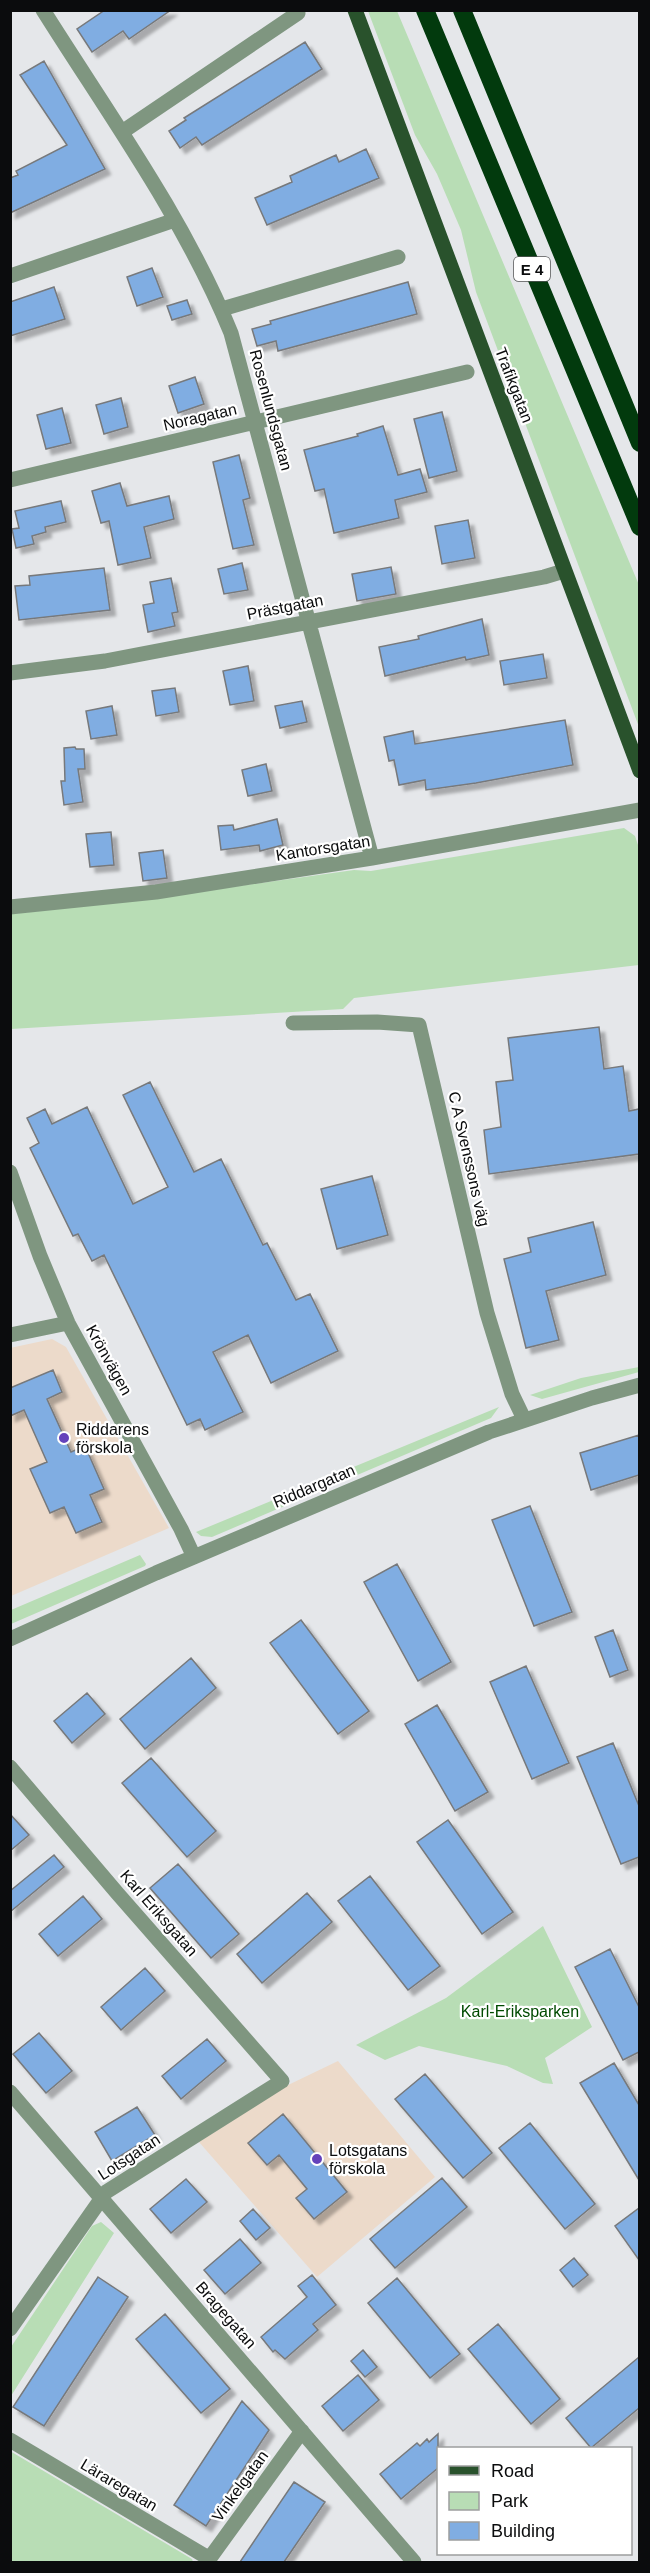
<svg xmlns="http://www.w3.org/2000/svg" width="650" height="2573" font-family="Helvetica,sans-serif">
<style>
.education{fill:#ecdaca}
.green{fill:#b8ddb5}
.building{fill:#80ade2;stroke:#77797b;stroke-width:1.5;filter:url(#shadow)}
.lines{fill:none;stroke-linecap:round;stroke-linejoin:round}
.minor{stroke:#7f9680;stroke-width:15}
.major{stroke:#29522c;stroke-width:15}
.highway{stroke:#023a0d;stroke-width:18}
.poi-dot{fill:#6442bb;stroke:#fff;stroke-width:2}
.labels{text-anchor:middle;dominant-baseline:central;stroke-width:4.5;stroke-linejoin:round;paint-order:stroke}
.shield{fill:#fff;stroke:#545556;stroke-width:1.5}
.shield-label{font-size:15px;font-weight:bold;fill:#0b0c0d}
.street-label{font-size:16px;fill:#0b0c0d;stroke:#fff}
.poi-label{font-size:16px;fill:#0b0c0d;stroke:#fff;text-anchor:start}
.park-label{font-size:16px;fill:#004a00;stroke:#fff}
</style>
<defs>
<filter id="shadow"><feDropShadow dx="5.5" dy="5.5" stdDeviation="1.5" flood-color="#0004"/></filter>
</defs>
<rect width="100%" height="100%" fill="#e5e7ea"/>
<path class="education" d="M52 1339 66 1347 169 1528 11 1596 10 1348Z
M338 2061 435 2177 317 2277 199 2142 286 2086Z"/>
<path class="green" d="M368 11H397L639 585V727L476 292 461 230 437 174 415 135Z
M624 828 635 836 639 848V965L354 998 343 1009 11 1029V914L138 900 354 870 371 871Z
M639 1367V1372L542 1399 530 1395 581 1378Z
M499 1407 491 1418 212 1537 201 1536 196 1532Z
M140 1555 146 1564 145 1566 11 1624V1610Z
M543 1926 592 2027 545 2058 553 2084 543 2083 507 2066 419 2046 385 2060 356 2045 446 1998Z
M101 2222 114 2233 11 2396V2347L92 2226Z
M10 2451 192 2559 193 2562H11Z"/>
<path class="building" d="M105 10H171L129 39 123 31 92 52 77 29Z
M305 42 322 69 202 145 196 137 180 148 169 131 186 120 184 118Z
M44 61 105 169 10 213V178L18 175 16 171 67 145 20 75Z
M366 149 379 178 267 225 255 198 292 182 290 176 336 155 339 162Z
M152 268 163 297 137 306 127 277Z
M408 282 417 314 278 351 276 341 257 346 252 329 271 324 270 321Z
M54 287 65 319 10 336V302Z
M187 300 192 314 172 320 167 306Z
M195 377 204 404 178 413 169 386Z
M121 398 128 427 104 434 96 405Z
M62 408 71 443 46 449 37 415Z
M442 412 457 471 429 478 414 419Z
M383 426 398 475 420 469 427 492 395 500 399 518 334 533 324 489 315 491 304 450 358 436 357 434Z
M239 455 250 498 243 500 254 545 233 549 213 462Z
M120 483 127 506 169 496 174 519 144 527 151 558 118 565 109 521 101 523 92 491Z
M61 501 66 522 45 527 46 532 32 536 34 544 16 548 12 529 19 528 15 511Z
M468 520 475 558 442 564 435 526Z
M242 563 248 590 224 594 218 569Z
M391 567 396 594 357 601 352 574Z
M104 568 110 610 19 620 15 586 30 585 29 576Z
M171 578 178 612 172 613 175 626 148 632 143 605 154 603 150 582Z
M482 619 489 655 466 660 465 657 385 676 379 647 419 639 418 636Z
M543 654 547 678 504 685 500 661Z
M248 666 254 701 230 705 223 671Z
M175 688 179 712 156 716 152 691Z
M302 701 307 722 280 728 275 706Z
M112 706 117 735 91 739 86 711Z
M565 720 573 765 476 783 426 790 425 780 399 785 394 760 389 761 384 737 413 731 415 744Z
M75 747 76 749H84L85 769H78L83 802 64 805 61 781H65L64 748Z
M266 764 272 791 248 796 242 770Z
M277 819 283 845 260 851 259 845 221 850 218 826 233 825 234 830Z
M111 832 114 865 90 867 86 834Z
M163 850 167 878 143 881 139 853Z
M599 1027 604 1069 623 1066 629 1111 639 1109V1154L489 1174 484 1130 501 1127 496 1082 513 1080 508 1038Z
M150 1082 194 1172 221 1159 263 1245 267 1243 296 1300 310 1294 338 1351 271 1383 248 1335 213 1352 243 1412 205 1430 200 1419 187 1425 104 1255 92 1261 78 1234 73 1236 30 1148 39 1143 27 1118 45 1109 52 1124 87 1107 133 1204 168 1187 123 1095Z
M372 1176 388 1235 337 1249 321 1189Z
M593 1222 606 1275 546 1291 559 1340 526 1348 504 1259 531 1252 528 1238Z
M53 1370 62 1392 47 1399 71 1452 85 1446 104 1489 90 1495 102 1522 76 1533 64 1507 50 1513 30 1469 47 1462 24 1410 10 1416V1388Z
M639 1435V1475L591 1490 580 1453Z
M530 1506 572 1612 534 1626 492 1520Z
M397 1564 451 1662 418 1681 364 1582Z
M301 1620 369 1711 338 1734 270 1643Z
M613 1630 628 1670 610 1677 595 1637Z
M191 1658 216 1688 145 1749 120 1719Z
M526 1666 569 1763 532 1779 490 1682Z
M87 1693 105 1714 72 1743 54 1721Z
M437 1705 488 1792 455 1811 405 1724Z
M613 1743 639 1806V1857L621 1864 577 1757Z
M151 1758 216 1831 187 1857 122 1783Z
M10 1814 29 1835 10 1851Z
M448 1820 513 1912 482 1934 417 1842Z
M54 1855 64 1867 10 1912V1891Z
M178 1864 239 1934 211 1958 150 1888Z
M370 1876 440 1966 408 1990 338 1901Z
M307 1893 332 1922 262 1983 237 1954Z
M83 1896 102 1919 58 1956 39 1934Z
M610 1949 639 2007V2052L623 2060 575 1967Z
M145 1968 165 1991 121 2030 101 2007Z
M39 2033 72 2071 46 2093 13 2054Z
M207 2039 226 2061 181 2099 162 2076Z
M614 2063 639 2105V2180L580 2083Z
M425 2074 492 2153 463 2178 395 2099Z
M137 2107 155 2135 112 2161 95 2132Z
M283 2114 347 2192 314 2219 296 2198 307 2189 279 2155 267 2165 248 2143Z
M530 2123 595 2204 565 2229 499 2148Z
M442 2178 467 2207 395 2268 370 2239Z
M186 2179 207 2202 171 2233 150 2209Z
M639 2208V2260L615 2226Z
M253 2209 270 2228 256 2240 240 2221Z
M240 2239 261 2263 225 2294 204 2270Z
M574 2258 588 2275 573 2287 560 2270Z
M312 2275 336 2305 313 2324 318 2330 285 2359 275 2350 273 2352 261 2337 307 2297 298 2286Z
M98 2277 128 2297 44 2426 13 2407Z
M397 2278 460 2354 430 2378 368 2303Z
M165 2314 230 2389 201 2413 136 2339Z
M498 2324 560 2399 531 2424 468 2349Z
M363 2350 377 2367 365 2377 351 2361Z
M639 2357V2408L591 2448 566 2418Z
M358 2375 379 2400 343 2431 322 2406Z
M242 2401 269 2430 206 2526 174 2505Z
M438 2434V2468L401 2499 380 2474 417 2443 420 2446 427 2439 429 2442Z
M294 2482 325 2502 284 2562H240Z"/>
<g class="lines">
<path class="minor" d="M43 10C109 115 184 218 231 333L372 858
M122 132 298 13
M10 276 175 220
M222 309 398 257
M10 480 467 372
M10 673 105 661 544 577 564 571
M10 907 156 892 372 858 640 810
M293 1023 377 1022 419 1025 487 1313 512 1394 524 1419
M10 1172 40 1256 68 1323 181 1529 194 1557
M10 1335 68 1323
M10 1639 156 1573 489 1432 592 1398 640 1385
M10 1767 118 1894 282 2081 106 2192 10 2329
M10 2092 414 2562
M10 2440 210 2559
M207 2562 302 2431"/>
<path class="major" d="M355 10 640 771"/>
<path class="highway" d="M425 10 640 527
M462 10 640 443"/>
</g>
<g class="poi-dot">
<circle cx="64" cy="1438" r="6"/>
<circle cx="317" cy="2159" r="6"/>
</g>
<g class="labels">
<rect class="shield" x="514" y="257" width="36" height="24" rx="4.5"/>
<g class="shield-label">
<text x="532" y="269">E 4</text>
</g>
<g class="street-label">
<text transform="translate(514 385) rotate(69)">Trafikgatan</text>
<text transform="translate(271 410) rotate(75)">Rosenlundsgatan</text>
<text transform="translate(200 417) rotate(-13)">Noragatan</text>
<text transform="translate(285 607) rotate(-11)">Prästgatan</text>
<text transform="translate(323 848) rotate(-9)">Kantorsgatan</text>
<text transform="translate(469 1159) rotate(77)">C A Svenssons väg</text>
<text transform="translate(109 1360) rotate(61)">Krönvägen</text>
<text transform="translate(314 1486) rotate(-23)">Riddargatan</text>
<text transform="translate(159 1913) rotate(49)">Karl Eriksgatan</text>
<text transform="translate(129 2157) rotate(-33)">Lotsgatan</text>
<text transform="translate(226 2315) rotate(49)">Bragegatan</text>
<text transform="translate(119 2485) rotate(31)">Läraregatan</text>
<text transform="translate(240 2486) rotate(-54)">Vinkelgatan</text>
</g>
<g class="poi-label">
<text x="76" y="1429">Riddarens<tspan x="76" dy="18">förskola</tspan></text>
<text x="329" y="2150">Lotsgatans<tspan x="329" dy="18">förskola</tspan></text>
</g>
<g class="park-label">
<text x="520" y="2011">Karl-Eriksparken</text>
</g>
</g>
<rect width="650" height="2573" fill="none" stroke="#0b0c0d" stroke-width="24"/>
<rect x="437" y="2447" width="195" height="108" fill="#ffffff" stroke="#9d9e9e" stroke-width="1.5"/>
<rect x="449" y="2466" width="30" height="9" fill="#29522c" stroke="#9d9e9e" stroke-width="1.5"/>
<text x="491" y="2477" font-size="18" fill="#0b0c0d">Road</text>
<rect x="449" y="2492" width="30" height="18" fill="#b8ddb5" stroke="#9d9e9e" stroke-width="1.5"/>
<text x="491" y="2507" font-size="18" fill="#0b0c0d">Park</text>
<rect x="449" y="2522" width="30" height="18" fill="#80ade2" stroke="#9d9e9e" stroke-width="1.5"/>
<text x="491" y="2537" font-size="18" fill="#0b0c0d">Building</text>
</svg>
